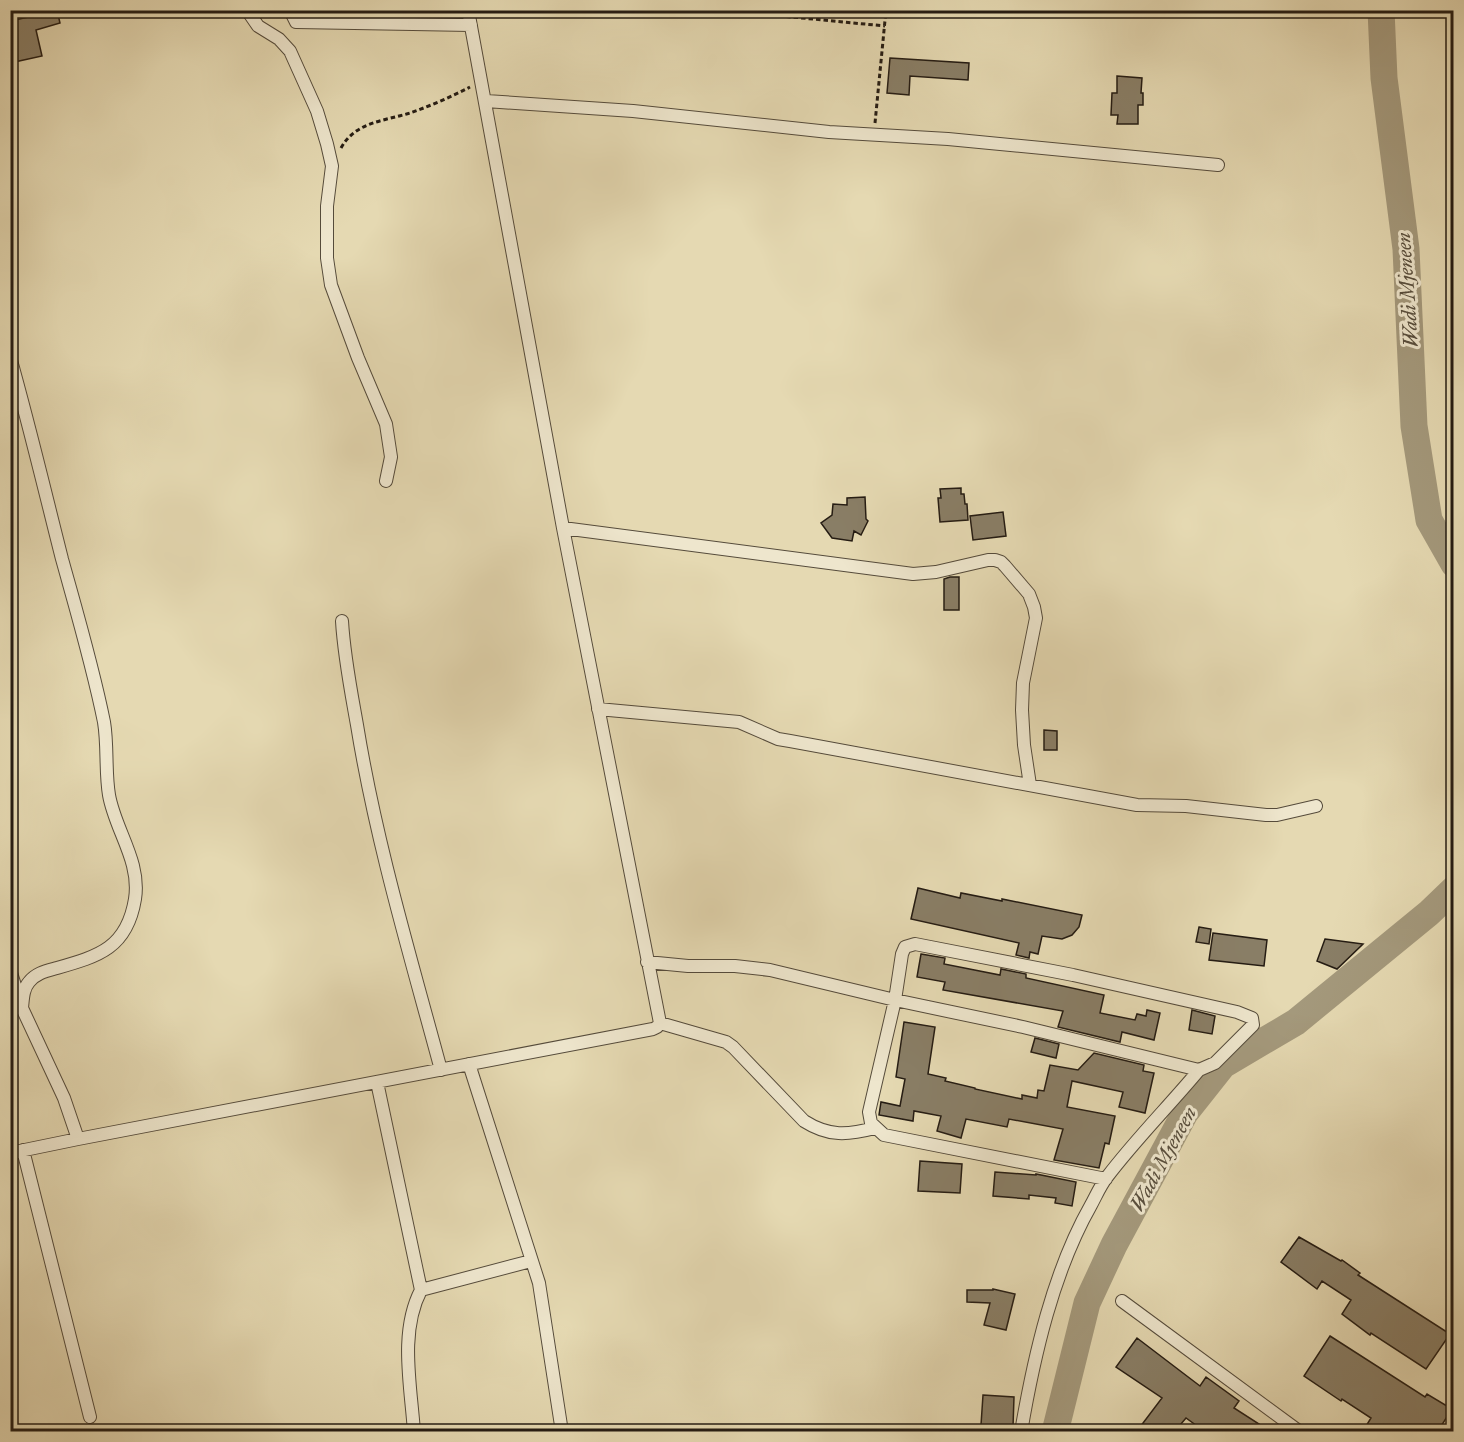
<svg xmlns="http://www.w3.org/2000/svg" width="1464" height="1442" font-family="'IM FELL Great Primer',serif">
<style>
.lines{fill:none;stroke-linecap:round;stroke-linejoin:round}
.river{stroke:#a4997c;stroke-width:27}
.building{fill:#897e66;stroke:#251c13;stroke-width:1.5}
.street-casing{stroke:#554b3b;stroke-width:14}
.path{stroke:#251c13;stroke-width:3;stroke-dasharray:4.5 3;stroke-linecap:butt}
.street{stroke:#eee6cd;stroke-width:12}
.labels{text-anchor:middle;dominant-baseline:central;stroke-width:6;stroke-linejoin:round;paint-order:stroke}
.water-label{font-size:20px;font-style:italic;fill:#584e3d;stroke:#eee6cd}
</style>
<rect width="100%" height="100%" fill="#e5d9b2"/>
<filter id="stains"><feTurbulence type="fractalNoise" baseFrequency=".00333" numOctaves="4"/><feColorMatrix values="0 0 0 0 .2 0 0 0 0 .09 0 0 0 0 .02 0 0 0 .5 -.17"/></filter>
<radialGradient id="worn" r=".72"><stop offset=".6" stop-color="#630" stop-opacity="0"/><stop offset="1" stop-color="#630" stop-opacity=".3"/></radialGradient>
<g class="lines">
<path class="river" d="M1381 10 1384 78 1406 249 1414 426 1429 520 1454 564
M1055 1432 1087 1303 1114 1245 1185 1113 1223 1065 1296 1022 1429 913 1454 889"/>
</g>
<path class="building" d="M42 10H57L60 23 36 30 42 56 10 63V21L43 14Z
M890 58 969 63 968 80 910 76 909 95 887 93Z
M1117 76 1142 78 1141 93H1143V105H1138V124H1117L1118 115H1111L1112 93H1117Z
M961 488V494H964L965 504H967L968 520 940 522 938 498H941L940 489Z
M865 497 866 519 868 521 861 535 854 531 852 541 832 538 821 523 832 515 833 504 847 505V498Z
M1003 512 1006 536 973 540 970 516Z
M950 577H959V610H944V579Z
M1044 730 1057 731V750H1044Z
M918 888 960 898 961 893 1002 901V899L1082 915 1079 927 1072 935 1062 939 1042 936 1038 954 1030 952 1029 958 1016 955 1019 943 911 919Z
M1199 927 1211 929 1209 944 1196 942Z
M1213 933 1267 940 1264 966 1209 960Z
M1325 939 1363 944 1337 969 1317 961Z
M921 954 945 958 944 964 1000 975 1001 969 1026 974V978L1104 995 1100 1013 1135 1020 1137 1014 1146 1016 1147 1010 1160 1013 1154 1040 1122 1032 1120 1042 1058 1027 1063 1011 943 990 945 982 917 977Z
M1192 1010 1215 1016 1212 1034 1189 1030Z
M904 1022 935 1027 928 1074 946 1078 945 1081 975 1088V1089L1022 1099V1095L1037 1098 1038 1090 1044 1091 1050 1065 1078 1070 1094 1053 1144 1065 1143 1071 1154 1073 1145 1113 1119 1107 1123 1092 1072 1081 1067 1107 1115 1116 1109 1144 1105 1143 1099 1168 1054 1160 1063 1129 1009 1119 1007 1127 966 1119 961 1138 937 1131 941 1116 914 1111 913 1121 879 1115 881 1102 900 1106 905 1079 896 1077Z
M1035 1038 1059 1044 1056 1058 1031 1052Z
M920 1161 962 1164 960 1193 918 1191Z
M995 1172 1036 1175V1174L1076 1182 1072 1206 1055 1203 1056 1198 1029 1195V1199L993 1196Z
M1299 1237 1341 1261 1342 1260 1360 1273 1358 1275 1450 1334 1426 1369 1371 1333 1370 1335 1342 1314 1351 1300 1322 1281 1317 1289 1281 1262Z
M993 1289 1015 1294 1006 1330 984 1325 990 1303 967 1302V1290H993Z
M1330 1336 1425 1397 1427 1394 1452 1409 1438 1431H1363L1371 1418 1342 1399 1341 1401 1304 1376Z
M1137 1338 1200 1386 1206 1377 1239 1401 1234 1408 1270 1431H1204L1186 1418 1175 1431H1137L1162 1398 1116 1367Z
M983 1395 1014 1397 1013 1427 981 1425Z"/>
<g class="lines">
<defs>
<path id="street" d="M247 10 258 26 279 39 290 51 317 111 327 144 332 166 327 206V258L331 285 358 358 386 424 391 457 386 481
M290 10 296 22 471 25
M486 101 633 111 829 132 948 139 1218 165
M10 357C29 424 45 492 62 559 77 613 93 667 104 722 108 746 105 771 109 795 115 830 141 861 135 899 127 948 99 956 57 968 46 971 36 973 29 982 23 989 23 998 22 1008L64 1098 78 1139
M563 528 913 574 936 572 988 560H995L1001 562 1005 566 1029 594 1034 607 1036 618 1023 683 1022 710 1024 745 1030 785
M342 621C344 656 351 691 357 725 376 842 410 955 441 1070
M598 709 739 722 778 739 790 741 1137 805 1186 806 1266 815H1277L1316 806
M647 962 688 966H735L770 970 895 1000 1023 1027 1199 1070C1169 1106 1135 1140 1107 1177 1100 1186 1096 1196 1091 1205 1053 1272 1034 1356 1021 1432
M10 970 21 1004
M660 1023 726 1042 733 1047 804 1121C829 1137 848 1135 875 1128
M469 1064 539 1283 562 1432
M377 1082 421 1290C399 1332 411 1386 414 1432
M23 1150 90 1417
M10 1153 78 1139 653 1029 657 1027 660 1023 563 528 468 10
M1106 1179 884 1135 871 1123 869 1112 895 1000 902 954 905 947 915 944 1073 975 1237 1012 1252 1018 1253 1025 1215 1063 1199 1070
M421 1290 531 1261
M1122 1301 1300 1432
M1450 1432 1454 1426"/>
</defs>
<use href="#street" class="street-casing"/>
<path class="path" d="M719 10 885 26
M875 123 886 10
M341 148C355 122 384 121 410 113 430 106 451 97 470 87"/>
<use href="#street" class="street"/>
</g>
<g class="labels">
<g class="water-label">
<text transform="translate(1407 290) rotate(-94)">Wadi Mjeneen</text>
<text transform="translate(1163 1159) rotate(-61)">Wadi Mjeneen</text>
</g>
</g>
<rect width="1464" height="1442" fill="none" stroke="#e5d9b2" stroke-width="36"/>
<rect x="12" y="12" width="1440" height="1418" fill="none" stroke="#251c13" stroke-width="3"/>
<rect x="18" y="18" width="1428" height="1406" fill="none" stroke="#251c13" stroke-width="1.5"/>
<rect width="100%" height="100%" filter="url(#stains)"/>
<rect width="100%" height="100%" fill="url(#worn)"/>
</svg>
